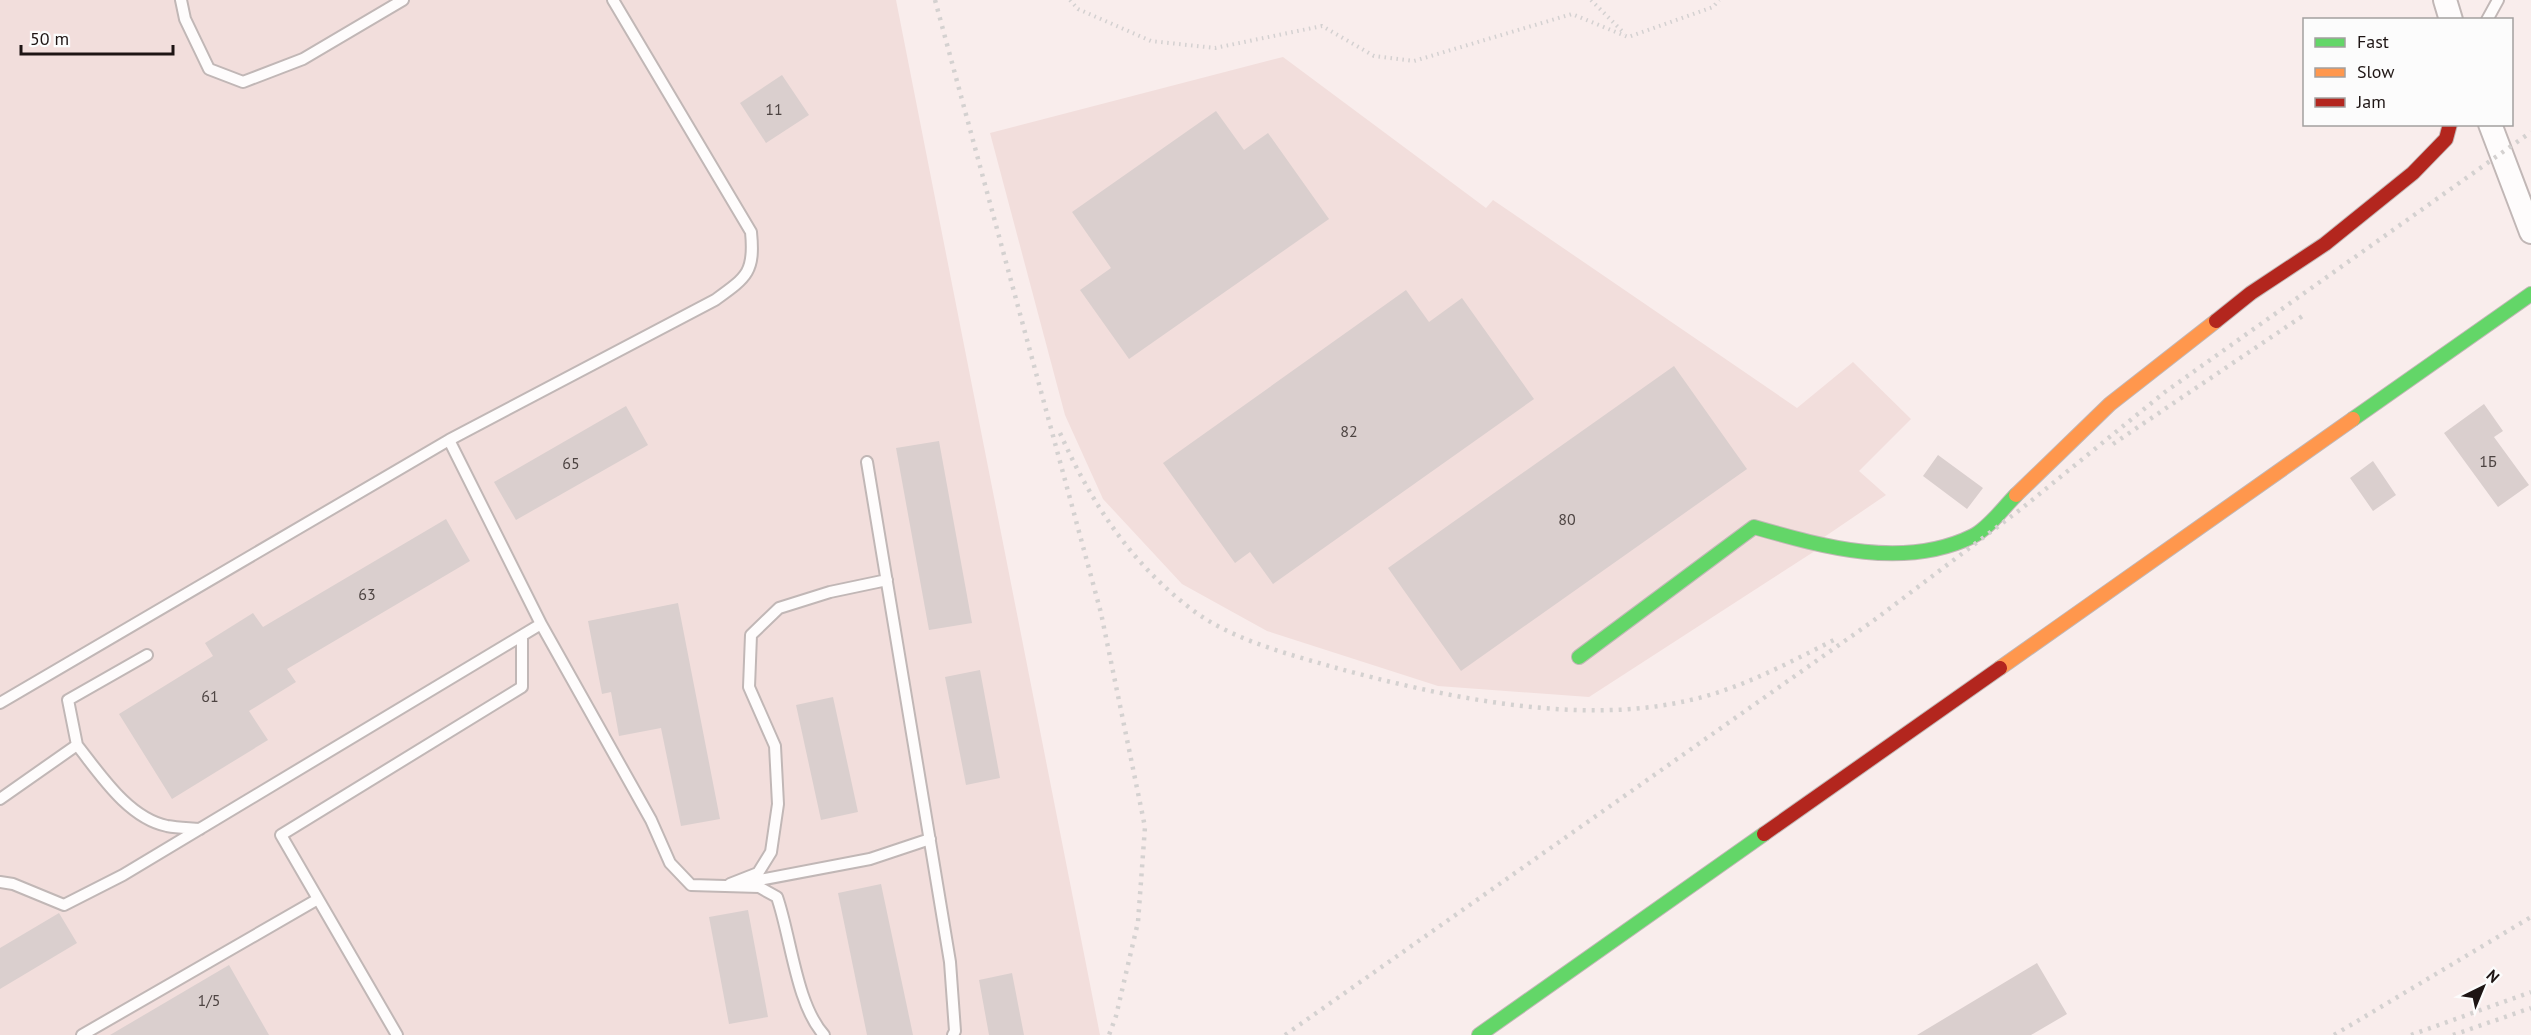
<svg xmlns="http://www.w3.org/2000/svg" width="2531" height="1035" font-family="'PT Sans',sans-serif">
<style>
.built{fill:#f2dedc}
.building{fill:#dacfce}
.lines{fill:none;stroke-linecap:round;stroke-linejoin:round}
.lane-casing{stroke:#c1b7b6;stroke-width:14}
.street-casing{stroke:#c1b7b6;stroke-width:26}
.fast-casing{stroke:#c1b7b6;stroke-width:16}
.slow-casing{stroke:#c1b7b6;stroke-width:16}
.jam-casing{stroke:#c1b7b6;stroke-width:16}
.path{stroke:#d4d1d1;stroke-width:4;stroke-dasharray:1.5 4.5;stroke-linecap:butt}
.lane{stroke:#fefcfc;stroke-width:10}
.street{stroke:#fefcfc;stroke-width:22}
.fast{stroke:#63d668;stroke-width:14}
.slow{stroke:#ff974d;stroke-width:14}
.jam{stroke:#b3261e;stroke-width:14}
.rail{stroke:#d4d1d0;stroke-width:4.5;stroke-dasharray:3 6;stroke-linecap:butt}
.labels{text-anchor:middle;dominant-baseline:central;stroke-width:6;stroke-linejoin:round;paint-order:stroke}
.number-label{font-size:16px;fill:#4d4442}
</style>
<rect width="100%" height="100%" fill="#f9edec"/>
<path class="built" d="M0 0H896L1100 1035H0Z
M1283 57 1486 208 1493 200 1797 408 1853 362 1911 419 1859 471 1886 495 1814 544 1818 549 1589 697 1438 686 1267 631 1182 584 1103 499 1065 415 990 133Z"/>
<path class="building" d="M782 75 809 115 766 143 740 103Z
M1216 111 1244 150 1268 133 1329 219 1129 359 1080 290 1111 268 1072 212Z
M1406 290 1429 322 1462 298 1534 399 1273 584 1250 552 1235 563 1163 463Z
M1674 366 1747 469 1461 671 1388 568Z
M2484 404 2503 431 2494 437 2529 485 2498 507 2444 433Z
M626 406 648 445 516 520 494 482Z
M939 441 972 623 929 630 896 448Z
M1938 455 1983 488 1967 509 1923 476Z
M2373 461 2396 495 2373 511 2350 478Z
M446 519 470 561 287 669 296 682 249 711 268 740 172 799 119 714 213 656 205 643 253 613 263 627Z
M678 603 720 819 681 826 661 728 619 736 611 692 602 694 588 621Z
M980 670 1000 778 966 785 945 677Z
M833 697 858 812 821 820 796 705Z
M881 884 913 1035H867L838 893Z
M748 910 768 1017 729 1024 709 917Z
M59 913 77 943 0 989V948Z
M2037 963 2067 1014 2031 1035H1917Z
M229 965 269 1035H110Z
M1012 973 1024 1035H989L979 980Z"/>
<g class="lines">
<defs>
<path id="lane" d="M181 0 185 19 209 69 243 82 303 59 403 0
M2487 20 2498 0
M449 440 541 624
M867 462 950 962 955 1031 953 1035
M0 703 449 440 715 300C747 277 755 272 751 232L613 0
M77 745C100 774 128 818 167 826 178 828 189 828 200 829
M0 799 77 745 68 700 147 655
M0 882 13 884 64 905 123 875 541 624 651 820 670 863 691 885 759 887 777 897C791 937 796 1004 824 1035
M749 882 870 859 930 839
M730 884 758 873 771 852 778 804 775 746 749 687 751 635 779 608 830 592 887 580
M82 1035 318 899
M397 1035 281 835 522 687V636"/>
<path id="street" d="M2445 0 2451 20
M2490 124 2531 232"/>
<path id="fast" d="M2353 419 2531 294
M1579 657 1754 527C1824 547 1904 570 1973 536 1989 528 2004 507 2016 495
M1479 1035 1764 834"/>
<path id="slow" d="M2016 495 2110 404 2216 321
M2000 668 2353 419"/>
<path id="jam" d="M2216 321 2251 293 2325 244 2413 173 2446 139 2450 124
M1764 834 2000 668"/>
</defs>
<use href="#lane" class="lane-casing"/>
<use href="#street" class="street-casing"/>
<use href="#fast" class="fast-casing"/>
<use href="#slow" class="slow-casing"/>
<use href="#jam" class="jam-casing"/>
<path class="path" d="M1070 0 1078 9 1151 41 1215 48 1322 26 1374 56 1414 61 1572 14 1628 37 1713 7 1719 0
M1591 0 1625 34"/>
<use href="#lane" class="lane"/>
<use href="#street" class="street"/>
<use href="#fast" class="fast"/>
<use href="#slow" class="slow"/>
<use href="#jam" class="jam"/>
<path class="rail" d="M935 0 1101 613 1145 827 1138 922 1116 1016 1109 1035
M1060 433C1092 505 1134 568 1198 614 1237 641 1288 654 1333 667 1439 696 1576 726 1686 701 1739 690 1788 663 1836 639
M2113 444 2304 315
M1285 1035 1873 621 2021 509 2165 392 2531 132
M2334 1035 2531 917
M2411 1035 2531 992
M2453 1035 2531 1008"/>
</g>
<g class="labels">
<g class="number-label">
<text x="774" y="109">11</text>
<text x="1349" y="431">82</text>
<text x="2488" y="461">1Б</text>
<text x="571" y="463">65</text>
<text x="1567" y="519">80</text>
<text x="367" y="594">63</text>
<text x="210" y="696">61</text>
<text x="209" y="1000">1/5</text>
</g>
</g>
<rect x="2303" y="18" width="210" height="108" fill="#fcfcfc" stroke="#a3a09f" stroke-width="1.5"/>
<rect x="2315" y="38" width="30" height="9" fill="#63d668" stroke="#a3a09f" stroke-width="1.5"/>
<text x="2357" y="48" font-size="18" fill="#1e1514">Fast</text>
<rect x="2315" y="68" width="30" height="9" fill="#ff974d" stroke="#a3a09f" stroke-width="1.5"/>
<text x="2357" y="78" font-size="18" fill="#1e1514">Slow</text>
<rect x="2315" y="98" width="30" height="9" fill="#b3261e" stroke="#a3a09f" stroke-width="1.5"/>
<text x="2357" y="108" font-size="18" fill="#1e1514">Jam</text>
<g transform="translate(2483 987) rotate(43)" stroke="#fcfcfc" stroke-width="4.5" paint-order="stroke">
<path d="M0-4.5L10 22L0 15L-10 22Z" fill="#1e1514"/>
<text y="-9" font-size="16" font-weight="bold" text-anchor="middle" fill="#1e1514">N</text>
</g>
<path d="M21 45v9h152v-9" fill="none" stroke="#1e1514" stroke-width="3"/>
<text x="30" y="45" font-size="18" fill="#1e1514" stroke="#fcfcfc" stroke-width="4.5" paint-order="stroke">50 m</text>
</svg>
